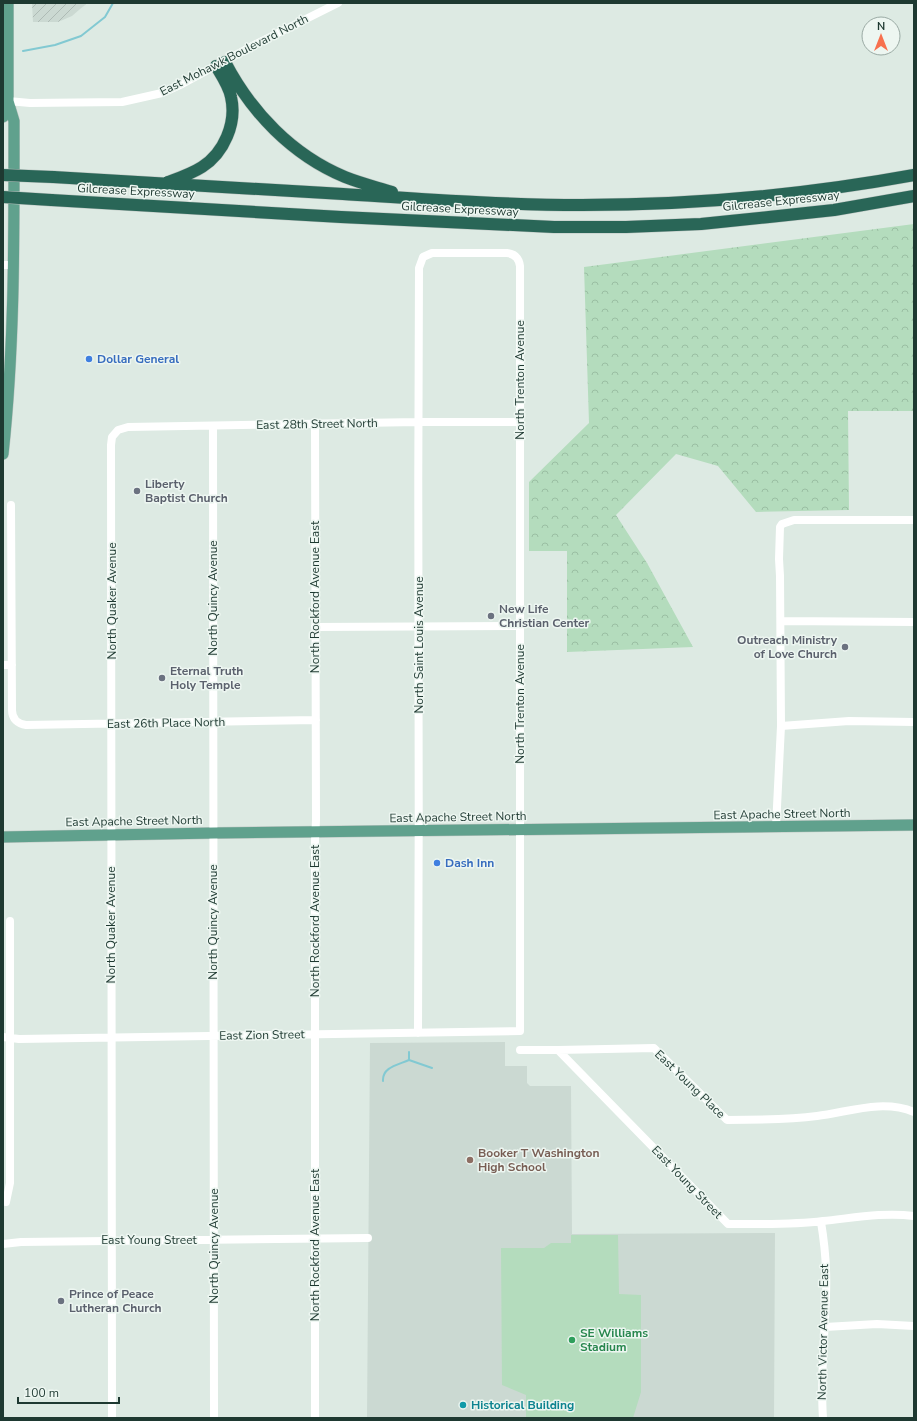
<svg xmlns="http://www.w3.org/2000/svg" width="917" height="1421" font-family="'Nunito Sans',sans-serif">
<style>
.built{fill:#cbd9d2}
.industrial{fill:url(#industrial-furrows)}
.grass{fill:#b4dcbd}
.forest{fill:url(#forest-crowns)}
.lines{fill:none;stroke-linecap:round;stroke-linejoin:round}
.stream{stroke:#82c9d2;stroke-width:2}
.major-casing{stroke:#bcc4c1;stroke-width:12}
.highway-casing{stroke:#bcc4c1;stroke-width:13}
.minor{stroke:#fff;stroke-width:8}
.major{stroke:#60a18d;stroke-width:11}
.highway{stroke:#296657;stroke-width:12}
.highway-bridge-casing{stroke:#bcc4c1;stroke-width:13;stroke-linecap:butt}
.highway-bridge{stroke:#296657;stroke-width:12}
.shop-dot{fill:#3f7fe0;stroke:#edf6f1;stroke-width:1.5}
.worship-dot{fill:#6b7280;stroke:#edf6f1;stroke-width:1.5}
.education-dot{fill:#8d6e63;stroke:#edf6f1;stroke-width:1.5}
.leisure-dot{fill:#2e9e5b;stroke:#edf6f1;stroke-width:1.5}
.culture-dot{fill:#0f9aa8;stroke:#edf6f1;stroke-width:1.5}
.labels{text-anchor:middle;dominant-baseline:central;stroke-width:3;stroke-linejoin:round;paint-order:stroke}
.street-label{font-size:12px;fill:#1e3931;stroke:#edf6f1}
.shop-label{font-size:12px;font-weight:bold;fill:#366cbe;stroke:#edf6f1;text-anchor:start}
.worship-label{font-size:12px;font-weight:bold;fill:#5b616d;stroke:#edf6f1;text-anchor:start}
.education-label{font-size:12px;font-weight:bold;fill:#785e54;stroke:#edf6f1;text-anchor:start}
.leisure-label{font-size:12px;font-weight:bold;fill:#27864d;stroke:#edf6f1;text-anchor:start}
.culture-label{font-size:12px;font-weight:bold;fill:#0d838f;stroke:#edf6f1;text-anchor:start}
</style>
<defs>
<pattern id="industrial-furrows" width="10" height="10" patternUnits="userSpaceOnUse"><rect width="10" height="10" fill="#cbd9d2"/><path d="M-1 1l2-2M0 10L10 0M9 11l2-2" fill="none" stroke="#aebbb5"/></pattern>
<pattern id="forest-crowns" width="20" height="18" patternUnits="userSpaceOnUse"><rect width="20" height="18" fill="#b4dcbd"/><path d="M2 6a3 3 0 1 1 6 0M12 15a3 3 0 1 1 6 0" fill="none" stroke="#9abea3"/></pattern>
</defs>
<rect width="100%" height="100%" fill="#ddeae3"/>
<path class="built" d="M505 1042V1066H527V1083L530 1086H571L572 1234 775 1233 774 1418H367L370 1043Z"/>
<path class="industrial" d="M32 3H87L72 16 58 22H33Z"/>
<path class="grass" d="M571 1235H618L619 1294 641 1295V1392L633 1418H526V1395L502 1385 501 1248H544L551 1243H571Z"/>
<path class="forest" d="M914 224V411H848L849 510 756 512 718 466 676 454 616 515 647 563 693 647 567 652V551H529V482L589 423 584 267Z"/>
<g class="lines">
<path class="stream" d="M23 51 55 45 81 36 105 17 113 3
M409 1060 432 1068
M383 1081C382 1067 398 1065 409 1060V1052"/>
<defs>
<path id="major" d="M3 117 8 101V3
M3 454C15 343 14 232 14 121L8 101
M3 837 214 833 914 825"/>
<path id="highway" d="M225 62C251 112 292 155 345 177 360 183 376 187 392 192
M53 177C150 183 247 189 343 194 423 199 502 205 582 205 693 205 805 195 914 175
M168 182C179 178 191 174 202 167 224 153 237 123 231 97 229 86 222 76 216 66
M51 200 341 217 554 227H626L701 224 769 217 834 210 914 196"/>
</defs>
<use href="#major" class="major-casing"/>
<use href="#highway" class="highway-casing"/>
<path class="minor" d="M8 101 30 103 122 102 162 93 182 84 256 44 338 3
M3 265H14
M315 424 316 820 315 841V1418
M213 426 214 1418
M11 505 12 710C12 719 18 724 26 725L316 720
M781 621 914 622
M315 627 519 626
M3 665H12
M781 726 849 721 914 722
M776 827 781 726 780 576 779 559 780 527 782 524 794 520H914
M3 1037 19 1039 520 1031V266C519 258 515 254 507 253H432L423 257 419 268C417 523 420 778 418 1033
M520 1050H558L728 1224C759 1224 791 1225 823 1221 853 1218 883 1212 914 1216
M558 1050 654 1048 727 1120C756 1120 787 1120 817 1116 849 1112 882 1099 914 1112
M6 1202 10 1183V921
M821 1222C825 1246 827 1271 826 1295 825 1336 820 1377 823 1418
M3 1244 21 1242 368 1238
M825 1327 877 1324 914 1326
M112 1418 111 445 112 437 118 430 128 427 418 422H520"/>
<use href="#major" class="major"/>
<use href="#highway" class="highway"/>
<defs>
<path id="highway-bridge" d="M3 175 53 177
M3 197 51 200"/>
</defs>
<use href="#highway-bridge" class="highway-bridge-casing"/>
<use href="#highway-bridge" class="highway-bridge"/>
</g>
<g class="shop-dot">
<circle cx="89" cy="359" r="4"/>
<circle cx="437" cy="863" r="4"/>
</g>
<g class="worship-dot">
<circle cx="137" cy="491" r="4"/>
<circle cx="491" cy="616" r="4"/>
<circle cx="845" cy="647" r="4"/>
<circle cx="162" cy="678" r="4"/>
<circle cx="61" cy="1301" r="4"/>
</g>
<circle class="education-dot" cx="470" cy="1160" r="4"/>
<circle class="leisure-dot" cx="572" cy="1340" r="4"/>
<circle class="culture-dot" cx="463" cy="1405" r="4"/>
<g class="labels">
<g class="street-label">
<text transform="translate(234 55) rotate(-27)">East Mohawk Boulevard North</text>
<text transform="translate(136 191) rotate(3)">Gilcrease Expressway</text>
<text transform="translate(781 201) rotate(-6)">Gilcrease Expressway</text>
<text transform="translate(460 209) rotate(3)">Gilcrease Expressway</text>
<text transform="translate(520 380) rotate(-90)">North Trenton Avenue</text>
<text transform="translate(317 424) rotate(-1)">East 28th Street North</text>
<text transform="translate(315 597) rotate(-90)">North Rockford Avenue East</text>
<text transform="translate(213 598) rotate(-90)">North Quincy Avenue</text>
<text transform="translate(112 601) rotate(-90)">North Quaker Avenue</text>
<text transform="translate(419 645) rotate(-90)">North Saint Louis Avenue</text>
<text transform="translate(520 704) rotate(-90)">North Trenton Avenue</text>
<text transform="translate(166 723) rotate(-1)">East 26th Place North</text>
<text transform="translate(782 814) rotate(-1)">East Apache Street North</text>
<text transform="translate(458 817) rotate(-1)">East Apache Street North</text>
<text transform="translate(134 821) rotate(-1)">East Apache Street North</text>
<text transform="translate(315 921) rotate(-90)">North Rockford Avenue East</text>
<text transform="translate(213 922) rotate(-90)">North Quincy Avenue</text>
<text transform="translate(111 925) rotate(-90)">North Quaker Avenue</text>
<text transform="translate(262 1035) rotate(-1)">East Zion Street</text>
<text transform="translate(690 1084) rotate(44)">East Young Place</text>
<text transform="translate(687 1182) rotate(46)">East Young Street</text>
<text x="149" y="1240">East Young Street</text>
<text transform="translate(315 1245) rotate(-90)">North Rockford Avenue East</text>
<text transform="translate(214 1246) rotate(-90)">North Quincy Avenue</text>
<text transform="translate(823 1332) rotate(-89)">North Victor Avenue East</text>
</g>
<g class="shop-label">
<text x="97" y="359">Dollar General</text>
<text x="445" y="863">Dash Inn</text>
</g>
<g class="worship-label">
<text x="145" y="484">Liberty<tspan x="145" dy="14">Baptist Church</tspan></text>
<text x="499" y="609">New Life<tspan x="499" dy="14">Christian Center</tspan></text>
<text x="837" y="640" text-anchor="end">Outreach Ministry<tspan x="837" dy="14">of Love Church</tspan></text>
<text x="170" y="671">Eternal Truth<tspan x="170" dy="14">Holy Temple</tspan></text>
<text x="69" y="1294">Prince of Peace<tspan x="69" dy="14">Lutheran Church</tspan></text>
</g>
<g class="education-label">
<text x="478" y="1153">Booker T Washington<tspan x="478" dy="14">High School</tspan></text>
</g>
<g class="leisure-label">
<text x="580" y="1333">SE Williams<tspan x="580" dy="14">Stadium</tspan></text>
</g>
<g class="culture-label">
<text x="471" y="1405">Historical Building</text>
</g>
</g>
<rect width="917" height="1421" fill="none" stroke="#1e3931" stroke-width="8"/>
<g transform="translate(881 36)"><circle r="19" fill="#edf6f1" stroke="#9aaaa4"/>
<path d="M0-3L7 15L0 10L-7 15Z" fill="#f7704e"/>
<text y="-6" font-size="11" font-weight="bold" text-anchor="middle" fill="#1e3931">N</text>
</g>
<path d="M18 1397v6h101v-6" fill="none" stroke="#1e3931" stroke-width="2"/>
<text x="24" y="1397" font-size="12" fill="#1e3931" stroke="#edf6f1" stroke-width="3" paint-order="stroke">100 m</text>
</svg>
